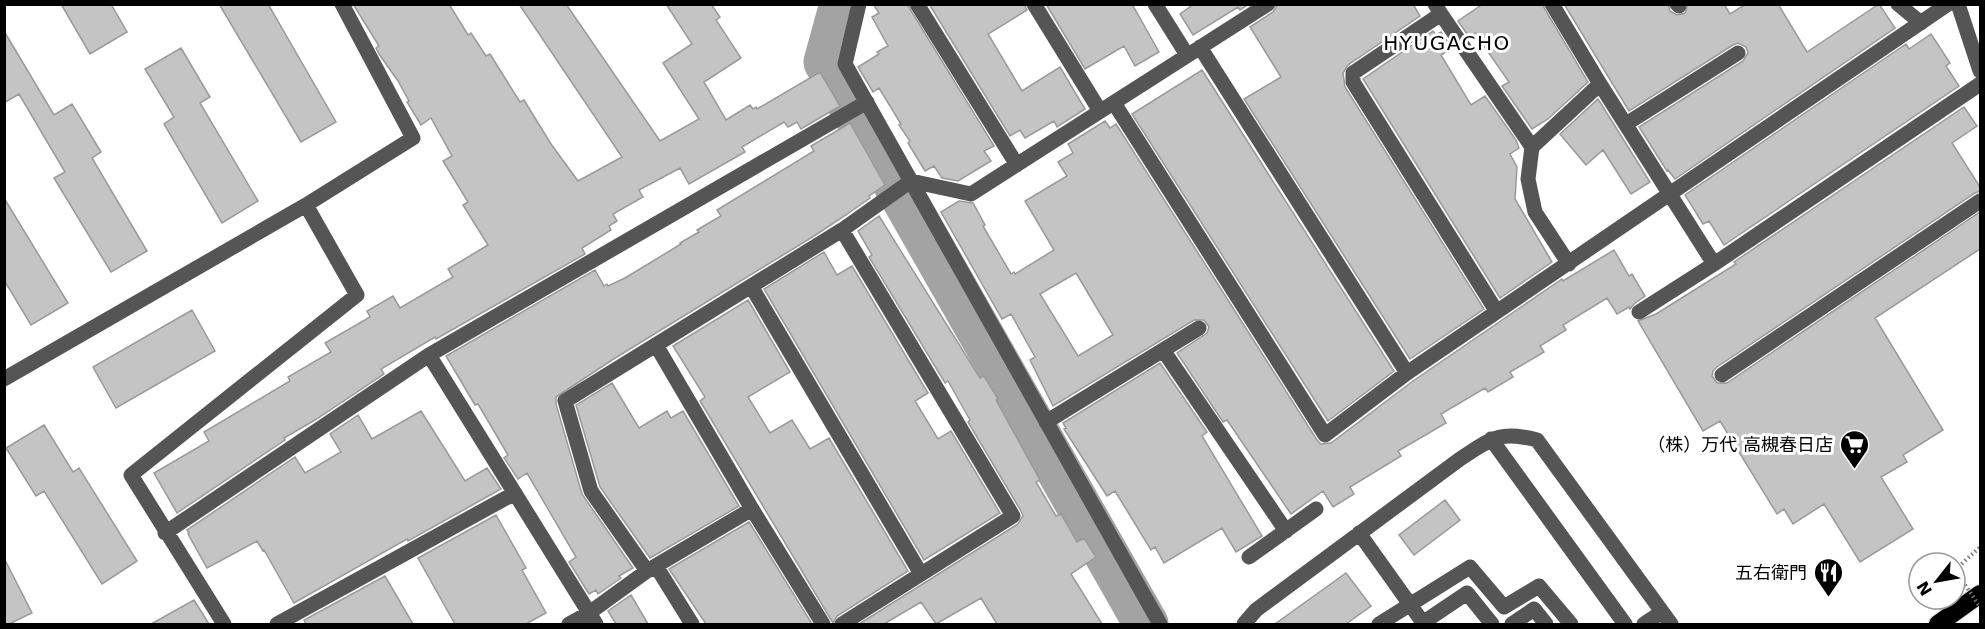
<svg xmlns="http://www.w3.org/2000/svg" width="1985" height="629" font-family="'DejaVu Sans','Noto Sans JP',sans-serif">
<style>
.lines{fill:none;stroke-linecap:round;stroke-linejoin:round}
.river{stroke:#a3a3a3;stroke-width:45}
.building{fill:#c4c4c4;stroke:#999;stroke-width:1.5;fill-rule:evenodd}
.highway-casing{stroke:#dbdbdb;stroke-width:20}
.path{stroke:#777;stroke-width:4;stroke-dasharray:1.5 3;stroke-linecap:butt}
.minor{stroke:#555;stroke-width:15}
.highway{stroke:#000;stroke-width:18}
.path-bridge{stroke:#777;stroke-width:4;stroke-dasharray:1.5 3;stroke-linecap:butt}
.labels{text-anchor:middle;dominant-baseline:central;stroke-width:6;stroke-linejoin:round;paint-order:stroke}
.poi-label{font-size:18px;fill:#000;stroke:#fff;text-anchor:end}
.neighbourhood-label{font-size:20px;letter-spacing:1.5px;fill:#000;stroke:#fff}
</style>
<rect width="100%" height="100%" fill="#fff"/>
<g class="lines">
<path class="river" d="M842 4 826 62 1146 624"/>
</g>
<path class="building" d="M61 4H111L127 32 90 54Z
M219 4H268L336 122 301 142Z
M353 4H449L468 35 471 33 486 56 490 54 520 102 524 100 551 144 578 181 622 157 519 4H566L660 141 699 119 663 63 692 44 666 4H711L720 17 716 20 741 58 704 82 726 120 750 105 753 109 756 107 757 109 820 72 840 106 801 129 797 122 788 127 784 122 742 147 745 152 689 184 680 168 639 190 643 197 613 214 617 221 609 226 611 230 582 248 585 254 436 339 435 337 381 369 384 374 315 420 284 438 285 440 177 513 154 473 209 441 204 432 290 381 288 377 331 352 325 343 370 317 367 311 393 296 400 308 453 277 448 269 488 245 463 205 468 202 443 161 452 156 431 118 421 125 407 102 409 101 398 81 379 54 376 48 379 46Z
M873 4H907L994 146 984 151 991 161 958 181 942 178 934 166 925 171 908 143 910 141 899 125 901 124 879 88 873 92 858 67 879 54 877 52 888 46 872 17 879 13Z
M929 4H1024L1027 10 988 34 1022 91 1060 67 1085 109 1057 127 1054 121 1025 138 1020 130 1010 136Z
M1046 4H1132L1159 52 1135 66 1124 46 1085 69Z
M1194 4H1249L1240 10 1238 7 1193 35 1180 14Z
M1278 4H1413L1420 16 1348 65 1343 73 1345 87 1484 309 1410 359 1244 99 1281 77 1250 27 1273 12Z
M1483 4H1542L1588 82 1548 119 1532 129 1502 86 1509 82 1475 33 1469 37 1458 21Z
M1564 4H1668L1670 11 1677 15 1685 13 1688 4H1724L1730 14 1746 4H1778L1807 52 1879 4 1895 28 1675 179 1668 170 1667 171 1639 127 1743 61 1748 53 1746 47 1738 43 1733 45 1629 111Z
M4 31 54 115 72 104 101 152 92 158 147 251 111 272 54 178 65 172 19 94 4 103Z
M1433 31 1436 35 1441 32 1452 48 1441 55 1471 105 1485 96 1516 140 1519 148 1510 154 1517 167 1515 199 1552 262 1500 298 1363 79Z
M1931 34 1950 63 1946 66 1959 86 1724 245 1709 221 1703 224 1685 195 1906 44 1909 49Z
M181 48 210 97 200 103 258 201 222 223 164 124 174 117 145 69Z
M1202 70 1394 371 1328 421 1132 114Z
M1598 99 1650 182 1631 194 1603 150 1586 165 1560 134Z
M1964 107 1977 126 1952 143 1980 187V191L1975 193 1717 367 1713 371 1712 376 1717 383H1727L1980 212V249L1875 318 1943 430 1903 455 1907 462 1881 477 1913 529 1860 562 1824 504 1793 524 1784 509 1777 514 1720 421 1703 431 1638 321 1656 314 1736 264 1734 262Z
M1105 121 1110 128 1116 124 1317 440 1321 444 1331 443 1413 381 1562 279 1563 281 1614 250 1629 276 1632 274 1645 296 1634 304 1630 309 1629 307 1617 314 1607 298 1563 325 1566 330 1540 346 1544 352 1510 372 1513 377 1488 392 1485 388 1441 414 1446 423 1398 451 1401 456 1350 487 1354 494 1333 507 1323 491 1291 514 1227 420 1223 422 1177 353 1207 333 1209 327 1204 320H1194L1053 406 1030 360 1035 357 1011 314 1002 319 941 212 959 201 973 203 985 225 983 226 1011 274 1014 272 1015 274 1054 250 1025 201 1067 176 1058 162 1073 153 1068 144ZM1076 273 1113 335 1078 356 1040 294Z
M850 123 885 185 869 196 870 198 846 215 814 236 612 360 556 397V404L582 494 633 568 619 576 621 578 598 594 596 590 589 594 569 562 576 557 527 473 518 479 504 458 508 455 478 404 475 405 446 356 595 270 604 286 607 284 608 286 625 278 681 244 680 243 699 232 697 230 721 216 717 210 814 151 811 146Z
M4 198 68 303 31 325 4 280Z
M879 216 980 378 984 376 998 399 996 400 1040 480 1036 482 1056 516 1061 514 1077 542 1084 538 1096 557 1071 574 1102 624H997L981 598 936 624 921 602 884 624H859L1018 524 1023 516 1021 511 968 422 970 420 948 381 945 383 869 257 872 255 858 231Z
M824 252 837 275 852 266 928 393 915 401 938 439 951 431 1000 513 924 560 764 289Z
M748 300 790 372 748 397 770 433 792 420 810 449 829 438 908 571 837 616 833 623 700 401 705 397 673 346Z
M192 310 215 351 116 408 93 367Z
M1160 363 1207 432 1202 436 1262 536 1236 552 1222 528 1164 563 1155 547 1151 550 1115 491 1107 496 1064 429 1066 428 1063 423Z
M612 383 639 428 667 411 671 418 683 411 739 506 650 558 600 487 576 405Z
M421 411 465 481 487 468 501 489 408 541 407 539 294 603 264 550 263 551 257 541 207 568 188 534 189 533 187 530 295 457 305 473 341 452 330 434 358 415 372 439Z
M44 425 73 472 79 468 137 561 102 584 44 491 36 496 6 448Z
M1445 500 1460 520 1414 555 1399 535Z
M496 515 526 568 522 570 546 613 526 624H455L418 558Z
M749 522 812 624H706L669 569Z
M4 558 32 613 9 624H4Z
M1346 573 1371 606 1346 624H1275Z
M385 576 413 624H306L304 620Z
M631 595 648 624H616L608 611Z
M194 600 209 624H151Z"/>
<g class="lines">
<defs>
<path id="highway" d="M1938 624 1980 594"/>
</defs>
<use href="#highway" class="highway-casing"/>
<path class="path" d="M1955 570 1980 547"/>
<path class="minor" d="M859 4 845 64 1160 624
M917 4 1017 165
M1034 4 1100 111
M1155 4 1187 55
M1435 4 1441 14 1353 73V82L1497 312
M1552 4 1600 84
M1677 4 1679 6
M1898 4 1921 23
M1958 4 1980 71
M1441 14 1532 147
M1200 47 1407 373
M1114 103 1325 435 1407 373 1948 4
M1626 124 1738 53
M1569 264 1535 212 1528 179 1532 147 1600 84 1714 264 1639 312
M1714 264 1980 84
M751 286 921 574
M656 345 752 509 823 624
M1163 350 1286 531
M429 355 596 624
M1722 375 1980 201
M4 379 306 205 413 138 342 4
M1046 422 1199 328
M1491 439 1625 624
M165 533 429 355 867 102
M1359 533 1424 624
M1249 557 1316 509
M656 566 692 624
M647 571 591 491 565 401 842 230 911 181 971 194 1268 4
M224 624 131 475 357 295 306 205
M277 624 515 493
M569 624 589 613 647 571 752 509
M842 624 1013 516 842 230
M1244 624 1256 610 1460 459C1491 439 1499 430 1537 440L1671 624
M1379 624 1470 567 1504 607 1539 586 1571 624
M1421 624 1467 593 1492 624
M1512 624 1534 609 1546 624
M1644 624 1662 612"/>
<use href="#highway" class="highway"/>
<path class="path-bridge" d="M1955 570 1980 607"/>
</g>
<defs>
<symbol id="supermarket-pin" viewBox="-11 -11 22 30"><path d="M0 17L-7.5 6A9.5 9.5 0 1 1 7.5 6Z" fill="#000" stroke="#fff"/><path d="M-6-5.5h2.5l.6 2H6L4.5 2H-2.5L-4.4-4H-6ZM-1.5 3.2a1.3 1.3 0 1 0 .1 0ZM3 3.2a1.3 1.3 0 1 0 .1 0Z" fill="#fff"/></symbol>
<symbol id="restaurant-pin" viewBox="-11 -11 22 30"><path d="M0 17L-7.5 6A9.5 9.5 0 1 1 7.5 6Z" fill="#000" stroke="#fff"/><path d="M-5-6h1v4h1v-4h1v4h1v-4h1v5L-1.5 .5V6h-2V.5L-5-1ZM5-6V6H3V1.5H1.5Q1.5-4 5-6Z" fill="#fff"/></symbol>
</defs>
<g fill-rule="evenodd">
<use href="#supermarket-pin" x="1838" y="428" width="33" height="45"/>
<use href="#restaurant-pin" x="1812" y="556" width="33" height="45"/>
</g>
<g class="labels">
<g class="poi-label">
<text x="1833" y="444">（株）万代 高槻春日店</text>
<text x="1807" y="572">五右衛門</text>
</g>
<g class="neighbourhood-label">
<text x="1447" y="43">HYUGACHO</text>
</g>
</g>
<rect width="1985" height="629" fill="none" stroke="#000000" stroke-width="12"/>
<g transform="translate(1937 581) rotate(239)"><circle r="28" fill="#ffffff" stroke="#999999" stroke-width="1.5"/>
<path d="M0-4.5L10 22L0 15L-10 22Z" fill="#000000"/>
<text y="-9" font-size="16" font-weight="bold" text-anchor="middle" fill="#000000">N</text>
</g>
</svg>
